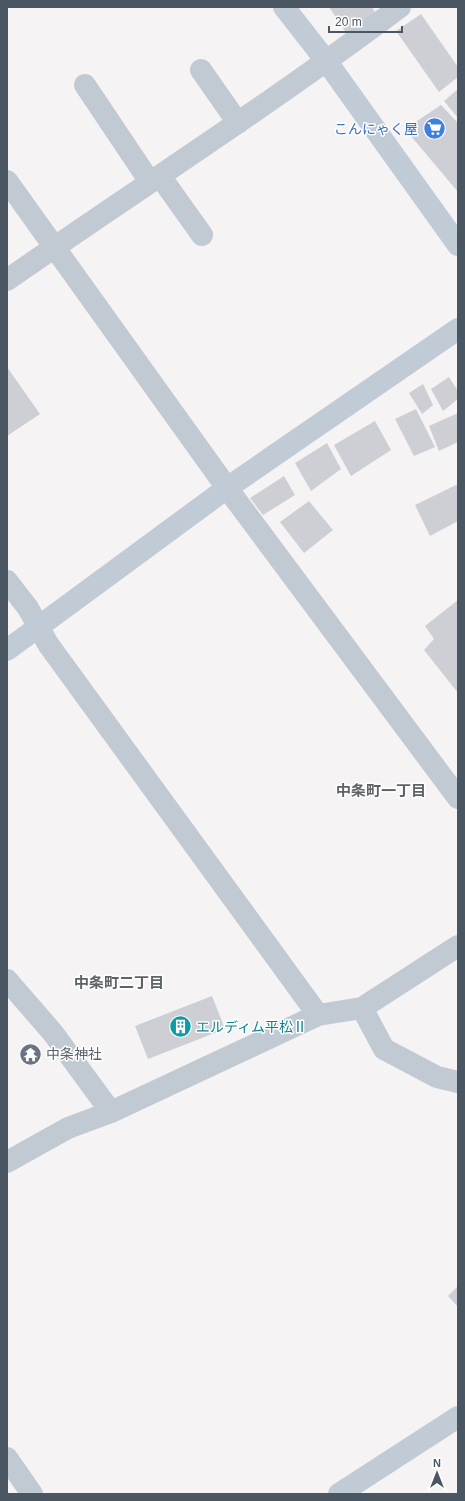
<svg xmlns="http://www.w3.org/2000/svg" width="465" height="1501" font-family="Helvetica,'Noto Sans JP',sans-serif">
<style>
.building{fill:#cdcfd5}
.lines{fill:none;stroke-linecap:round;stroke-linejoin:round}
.street{stroke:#c1cad2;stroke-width:22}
.secondary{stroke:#c1cbd6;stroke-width:22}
.labels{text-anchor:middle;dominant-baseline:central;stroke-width:3;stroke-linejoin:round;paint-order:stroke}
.shop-label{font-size:14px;fill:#366cbe;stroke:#fff;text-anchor:end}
.culture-label{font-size:14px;fill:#0d838f;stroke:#fff;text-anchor:start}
.worship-label{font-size:14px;fill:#5b616d;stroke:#fff;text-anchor:start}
.neighbourhood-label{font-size:15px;font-weight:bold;fill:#5f6368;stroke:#fff}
</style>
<rect width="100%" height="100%" fill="#f5f3f3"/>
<path class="building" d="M329 7H372L376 14 347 34Z
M421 14 458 67V77L439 92 396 31Z
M458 89V118L444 101Z
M441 105 458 123V192L405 129Z
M7 367 40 414 7 436Z
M449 377 458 391V399L443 411 431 389Z
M423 384 433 405 422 414 409 393Z
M416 409 435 447 414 456 395 419Z
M458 413V442L439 451 429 426Z
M375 421 391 450 351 476 334 445Z
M327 443 341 469 311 491 295 463Z
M284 476 295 495 263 515 250 498Z
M458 484V521L430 536 415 505Z
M309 501 333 530 304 553 280 522Z
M458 600V693L424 650 434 639 425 626Z
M212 996 225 1029 148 1059 135 1026Z
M458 1286V1307L448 1296Z"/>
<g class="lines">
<path class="street" d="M201 70 238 123
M85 85 150 182
M160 176 202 235
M7 181 227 488 458 798
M7 280C138 189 272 103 400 7
M7 581 28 608 48 644 318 1015
M7 980 53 1033 111 1112
M362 1008 384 1049 437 1077 458 1082
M7 1162 68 1128 111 1112 318 1015 362 1008 458 946
M7 1458 32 1494"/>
<path class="secondary" d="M284 7 327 62 458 245
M7 650 227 488 458 329
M339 1494 458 1417"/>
</g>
<defs>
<symbol id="supermarket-disc" viewBox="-11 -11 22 22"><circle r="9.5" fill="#3f7fe0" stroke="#fff"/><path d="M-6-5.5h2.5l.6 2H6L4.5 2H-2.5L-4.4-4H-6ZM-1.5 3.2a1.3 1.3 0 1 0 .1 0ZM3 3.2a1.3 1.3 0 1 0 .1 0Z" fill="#fff"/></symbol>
<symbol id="building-disc" viewBox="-11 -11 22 22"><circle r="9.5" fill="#0f9aa8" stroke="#fff"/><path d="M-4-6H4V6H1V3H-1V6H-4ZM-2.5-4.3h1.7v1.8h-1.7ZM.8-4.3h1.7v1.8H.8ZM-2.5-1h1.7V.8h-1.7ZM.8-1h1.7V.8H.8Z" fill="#fff"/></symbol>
<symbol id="temple-disc" viewBox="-11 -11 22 22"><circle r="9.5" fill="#6b7280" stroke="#fff"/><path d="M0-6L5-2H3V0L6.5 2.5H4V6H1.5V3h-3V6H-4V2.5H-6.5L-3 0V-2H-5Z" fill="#fff"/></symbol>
</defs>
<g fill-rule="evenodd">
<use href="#supermarket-disc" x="422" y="116" width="25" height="25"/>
<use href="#building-disc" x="168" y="1014" width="25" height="25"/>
<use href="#temple-disc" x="18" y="1042" width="25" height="25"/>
</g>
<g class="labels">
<g class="shop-label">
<text x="418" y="129">こんにゃく屋</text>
</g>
<g class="culture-label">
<text x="196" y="1027">エルディム平松Ⅱ</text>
</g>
<g class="worship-label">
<text x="46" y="1054">中条神社</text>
</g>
<g class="neighbourhood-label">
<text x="381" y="790">中条町一丁目</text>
<text x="119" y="982">中条町二丁目</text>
</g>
</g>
<rect width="465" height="1501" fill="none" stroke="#4a5661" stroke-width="16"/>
<g transform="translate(437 1473)" stroke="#ffffff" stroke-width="3" paint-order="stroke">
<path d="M0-3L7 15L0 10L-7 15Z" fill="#4a5661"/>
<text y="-6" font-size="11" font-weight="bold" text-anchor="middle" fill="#4a5661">N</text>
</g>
<path d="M329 26v6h73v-6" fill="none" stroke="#4a5661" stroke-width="2"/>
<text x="335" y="26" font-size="12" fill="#4a5661" stroke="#ffffff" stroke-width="3" paint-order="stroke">20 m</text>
</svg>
